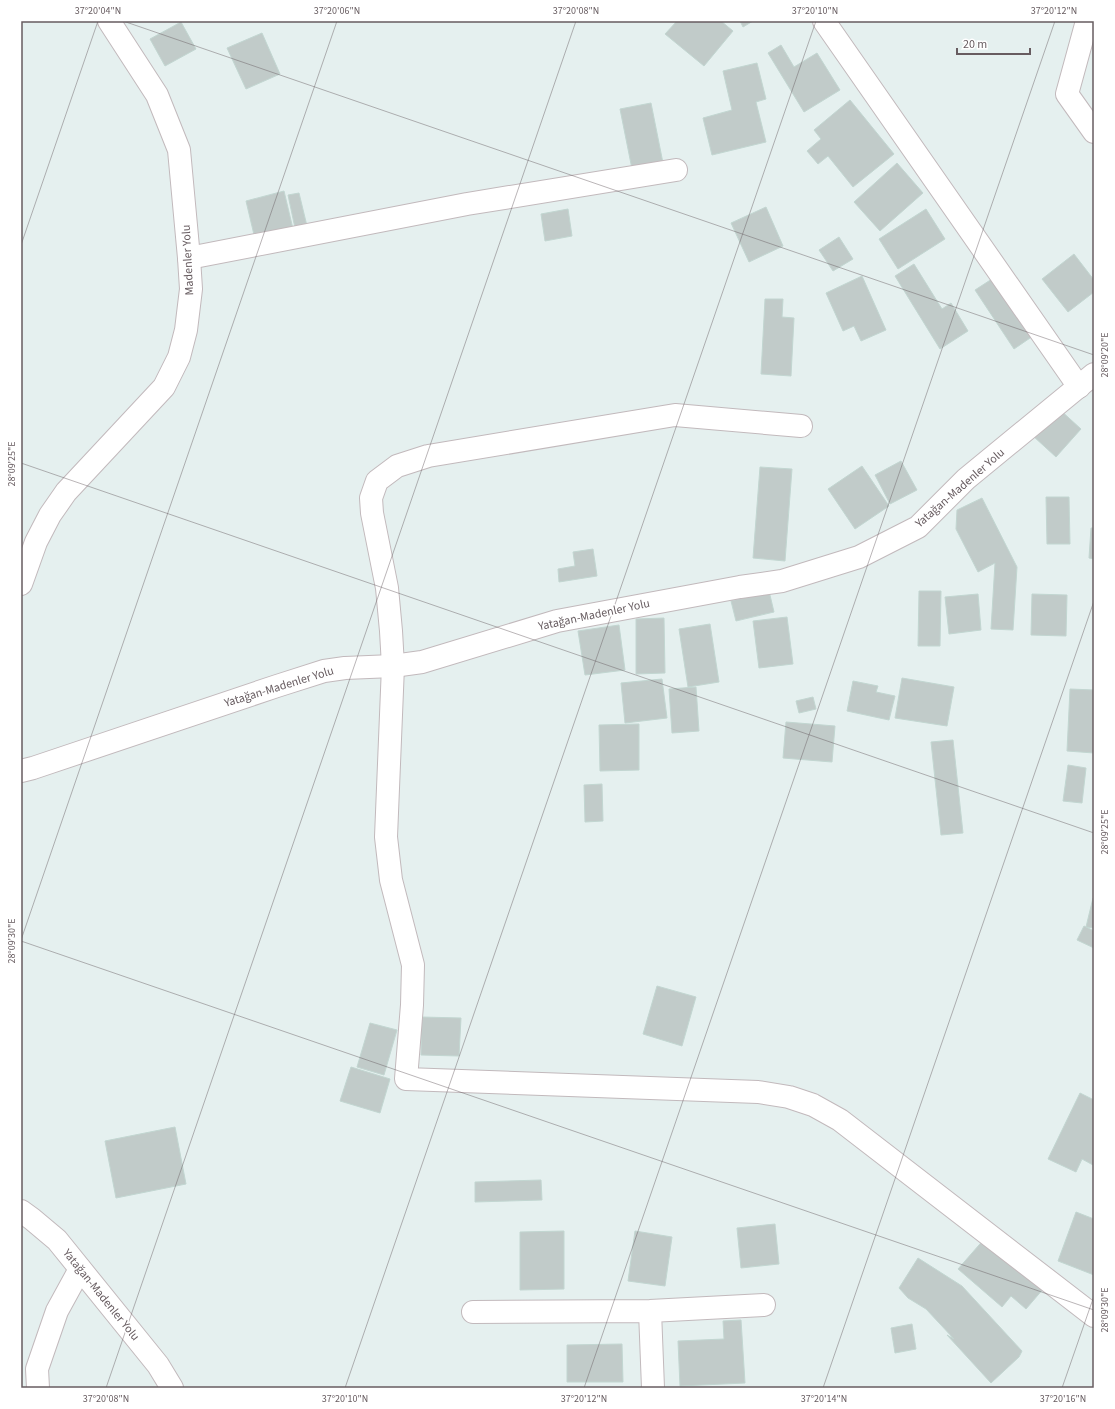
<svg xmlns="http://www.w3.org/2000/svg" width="1115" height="1409" font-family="'Source Sans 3',sans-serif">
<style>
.building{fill:#c1cbc9;stroke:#c2d6d1}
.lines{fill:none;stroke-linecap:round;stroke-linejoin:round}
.minor-casing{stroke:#c2b9bc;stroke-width:24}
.tertiary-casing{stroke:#c2b9bc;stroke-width:24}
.minor{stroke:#fff;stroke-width:22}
.tertiary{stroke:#fff;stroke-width:22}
.ticks{fill:none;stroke:#675c60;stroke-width:1;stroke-opacity:0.45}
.labels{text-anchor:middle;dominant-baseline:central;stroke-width:3;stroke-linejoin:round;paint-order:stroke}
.street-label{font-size:12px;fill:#675c60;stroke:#fff}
.neatline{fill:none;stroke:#675c60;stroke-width:1.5}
.ticks-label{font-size:10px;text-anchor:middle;fill:#675c60}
</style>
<rect width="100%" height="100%" fill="#e5f0ef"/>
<path class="building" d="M677 21H721L733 31 704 66 665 34Z
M740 21H753L743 27Z
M181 22 196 49 165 66 150 39Z
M262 33 280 74 246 89 227 48Z
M781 45 794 67 817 53 840 90 804 112 768 53Z
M757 63 766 99 756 102 766 142 712 155 703 118 732 110 723 71Z
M850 100 894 154 853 187 828 156 818 164 807 151 821 139 814 130Z
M651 103 663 163 632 169 620 109Z
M897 163 923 193 880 231 854 202Z
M284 191 293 229 255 239 246 201Z
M299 193 307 226 295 228 288 195Z
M766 207 783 246 749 262 731 223Z
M568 209 572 236 545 241 541 214Z
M926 209 945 239 898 269 879 239Z
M839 237 853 259 833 271 819 250Z
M1074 254 1094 280V292L1068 312 1042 279Z
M914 264 942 309 951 303 968 331 940 349 895 276Z
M862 276 886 330 861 341 854 326 843 331 826 293Z
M995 277 1033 336 1014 349 975 290Z
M765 299H783L782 317 794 318 791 376 761 374Z
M1058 408 1081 429 1056 457 1033 436Z
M901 461 917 490 890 504 875 475Z
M862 466 889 506 855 529 828 489Z
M760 467 792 469 785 561 753 558Z
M1046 497H1069L1070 544H1047Z
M982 498 1017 567 1013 630 991 629 995 563 978 572 956 529 957 510Z
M1091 528H1094V559L1089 558Z
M593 549 597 576 559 582 558 569 575 566 573 552Z
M769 591 774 612 736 621 731 601Z
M919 591H941L940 646H918Z
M978 594 981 630 949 634 945 597Z
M1032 594 1067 595 1066 636 1031 635Z
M787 617 793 664 759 668 753 621Z
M664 618 665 673 636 674V619Z
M710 624 719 682 688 687 679 629Z
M619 625 625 670 585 675 578 631Z
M902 678 954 687 947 726 895 718Z
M662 679 667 718 625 723 621 683Z
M853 681 878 686 876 692 895 696 889 720 847 711Z
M696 687 699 731 672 733 669 689Z
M1070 689 1094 690V753L1067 751Z
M813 697 816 709 799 713 796 701Z
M786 722 835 726 832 762 783 758Z
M639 724V770L600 771 599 725Z
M953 740 963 833 941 835 931 742Z
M1068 765 1086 768 1082 803 1063 801Z
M602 784 603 821 585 822 584 785Z
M1093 898H1094V928L1086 927Z
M1084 926 1094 931V948L1077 940Z
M657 986 696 997 682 1046 643 1034Z
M422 1017 461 1018 459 1056 421 1055Z
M370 1023 397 1030 384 1075 357 1067Z
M351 1067 390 1079 380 1113 340 1101Z
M1080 1093 1094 1100V1163L1093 1165 1082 1159 1076 1172 1048 1159Z
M175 1127 186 1184 116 1198 105 1141Z
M541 1180 542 1200 475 1202V1182Z
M1076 1212 1094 1219V1275L1058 1261Z
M775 1224 779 1264 741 1268 737 1228Z
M564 1231V1289L520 1290V1232Z
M635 1231 672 1237 665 1286 628 1281Z
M986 1237 1044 1288 1026 1309 1011 1296 1002 1307 958 1269Z
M918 1258 962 1286 1022 1351 1019 1357 991 1383 947 1335 954 1339 926 1309 908 1298 899 1288Z
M741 1320 745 1383 680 1386 678 1341 724 1339 723 1321Z
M912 1324 916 1349 895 1353 891 1328Z
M622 1344 623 1382H567V1345Z"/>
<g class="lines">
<defs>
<path id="minor" d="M824 21 1079 387
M1087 21 1067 94 1094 132
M189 258 467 204 676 170
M801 426 675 415 428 456 397 466 377 481 371 498 372 513 387 588 391 631 393 666 386 837 391 880 413 965 412 1005 406 1079 758 1092 789 1097 813 1105 840 1120 1094 1316
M650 1311 653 1388
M473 1312 650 1311 764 1305
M38 1388 37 1369 57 1311 80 1269"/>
<path id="tertiary" d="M21 584 36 542 50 515 66 492 164 387 179 357 186 330 191 289 189 258 179 150 157 95 109 21
M21 771 33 768 277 686 324 671 345 668 393 666 422 662 557 621 740 587 782 581 859 557 918 527 966 479 1094 374
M21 1211 32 1219 57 1240 158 1365 172 1388"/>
</defs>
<use href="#minor" class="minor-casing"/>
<use href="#tertiary" class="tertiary-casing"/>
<use href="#minor" class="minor"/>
<use href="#tertiary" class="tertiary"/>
</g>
<path class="ticks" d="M123 21 1094 355M21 245 98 21M21 463 1094 833M21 940 337 21M21 941 1094 1310M106 1388 576 21M345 1388 816 21M584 1388 1055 21M823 1388 1094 601M1062 1388 1094 1296"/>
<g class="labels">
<g class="street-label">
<text transform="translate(188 260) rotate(-93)">Madenler Yolu</text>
<text transform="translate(960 488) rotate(-41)">Yatağan-Madenler Yolu</text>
<text transform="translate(594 615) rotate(-12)">Yatağan-Madenler Yolu</text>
<text transform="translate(279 687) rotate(-17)">Yatağan-Madenler Yolu</text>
<text transform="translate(101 1295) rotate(51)">Yatağan-Madenler Yolu</text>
</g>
</g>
<rect width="1115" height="1409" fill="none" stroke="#ffffff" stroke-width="44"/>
<path d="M957 48v6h73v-6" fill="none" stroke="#675c60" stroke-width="2"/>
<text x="963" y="48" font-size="12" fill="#675c60" stroke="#ffffff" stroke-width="3" paint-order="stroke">20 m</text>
<rect x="22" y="22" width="1071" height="1365" class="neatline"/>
<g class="ticks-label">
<text x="98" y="14">37°20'04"N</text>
<text x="337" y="14">37°20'06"N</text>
<text x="576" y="14">37°20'08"N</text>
<text x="815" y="14">37°20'10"N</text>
<text x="1054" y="14">37°20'12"N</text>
<text transform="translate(1104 355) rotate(-90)" y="4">28°09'20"E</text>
<text transform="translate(11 464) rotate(-90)" y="4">28°09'25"E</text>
<text transform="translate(1104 832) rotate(-90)" y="4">28°09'25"E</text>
<text transform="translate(11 941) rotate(-90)" y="4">28°09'30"E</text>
<text transform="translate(1104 1310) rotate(-90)" y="4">28°09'30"E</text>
<text x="106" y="1402">37°20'08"N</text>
<text x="345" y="1402">37°20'10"N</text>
<text x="584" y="1402">37°20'12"N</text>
<text x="824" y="1402">37°20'14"N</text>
<text x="1063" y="1402">37°20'16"N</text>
</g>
</svg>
